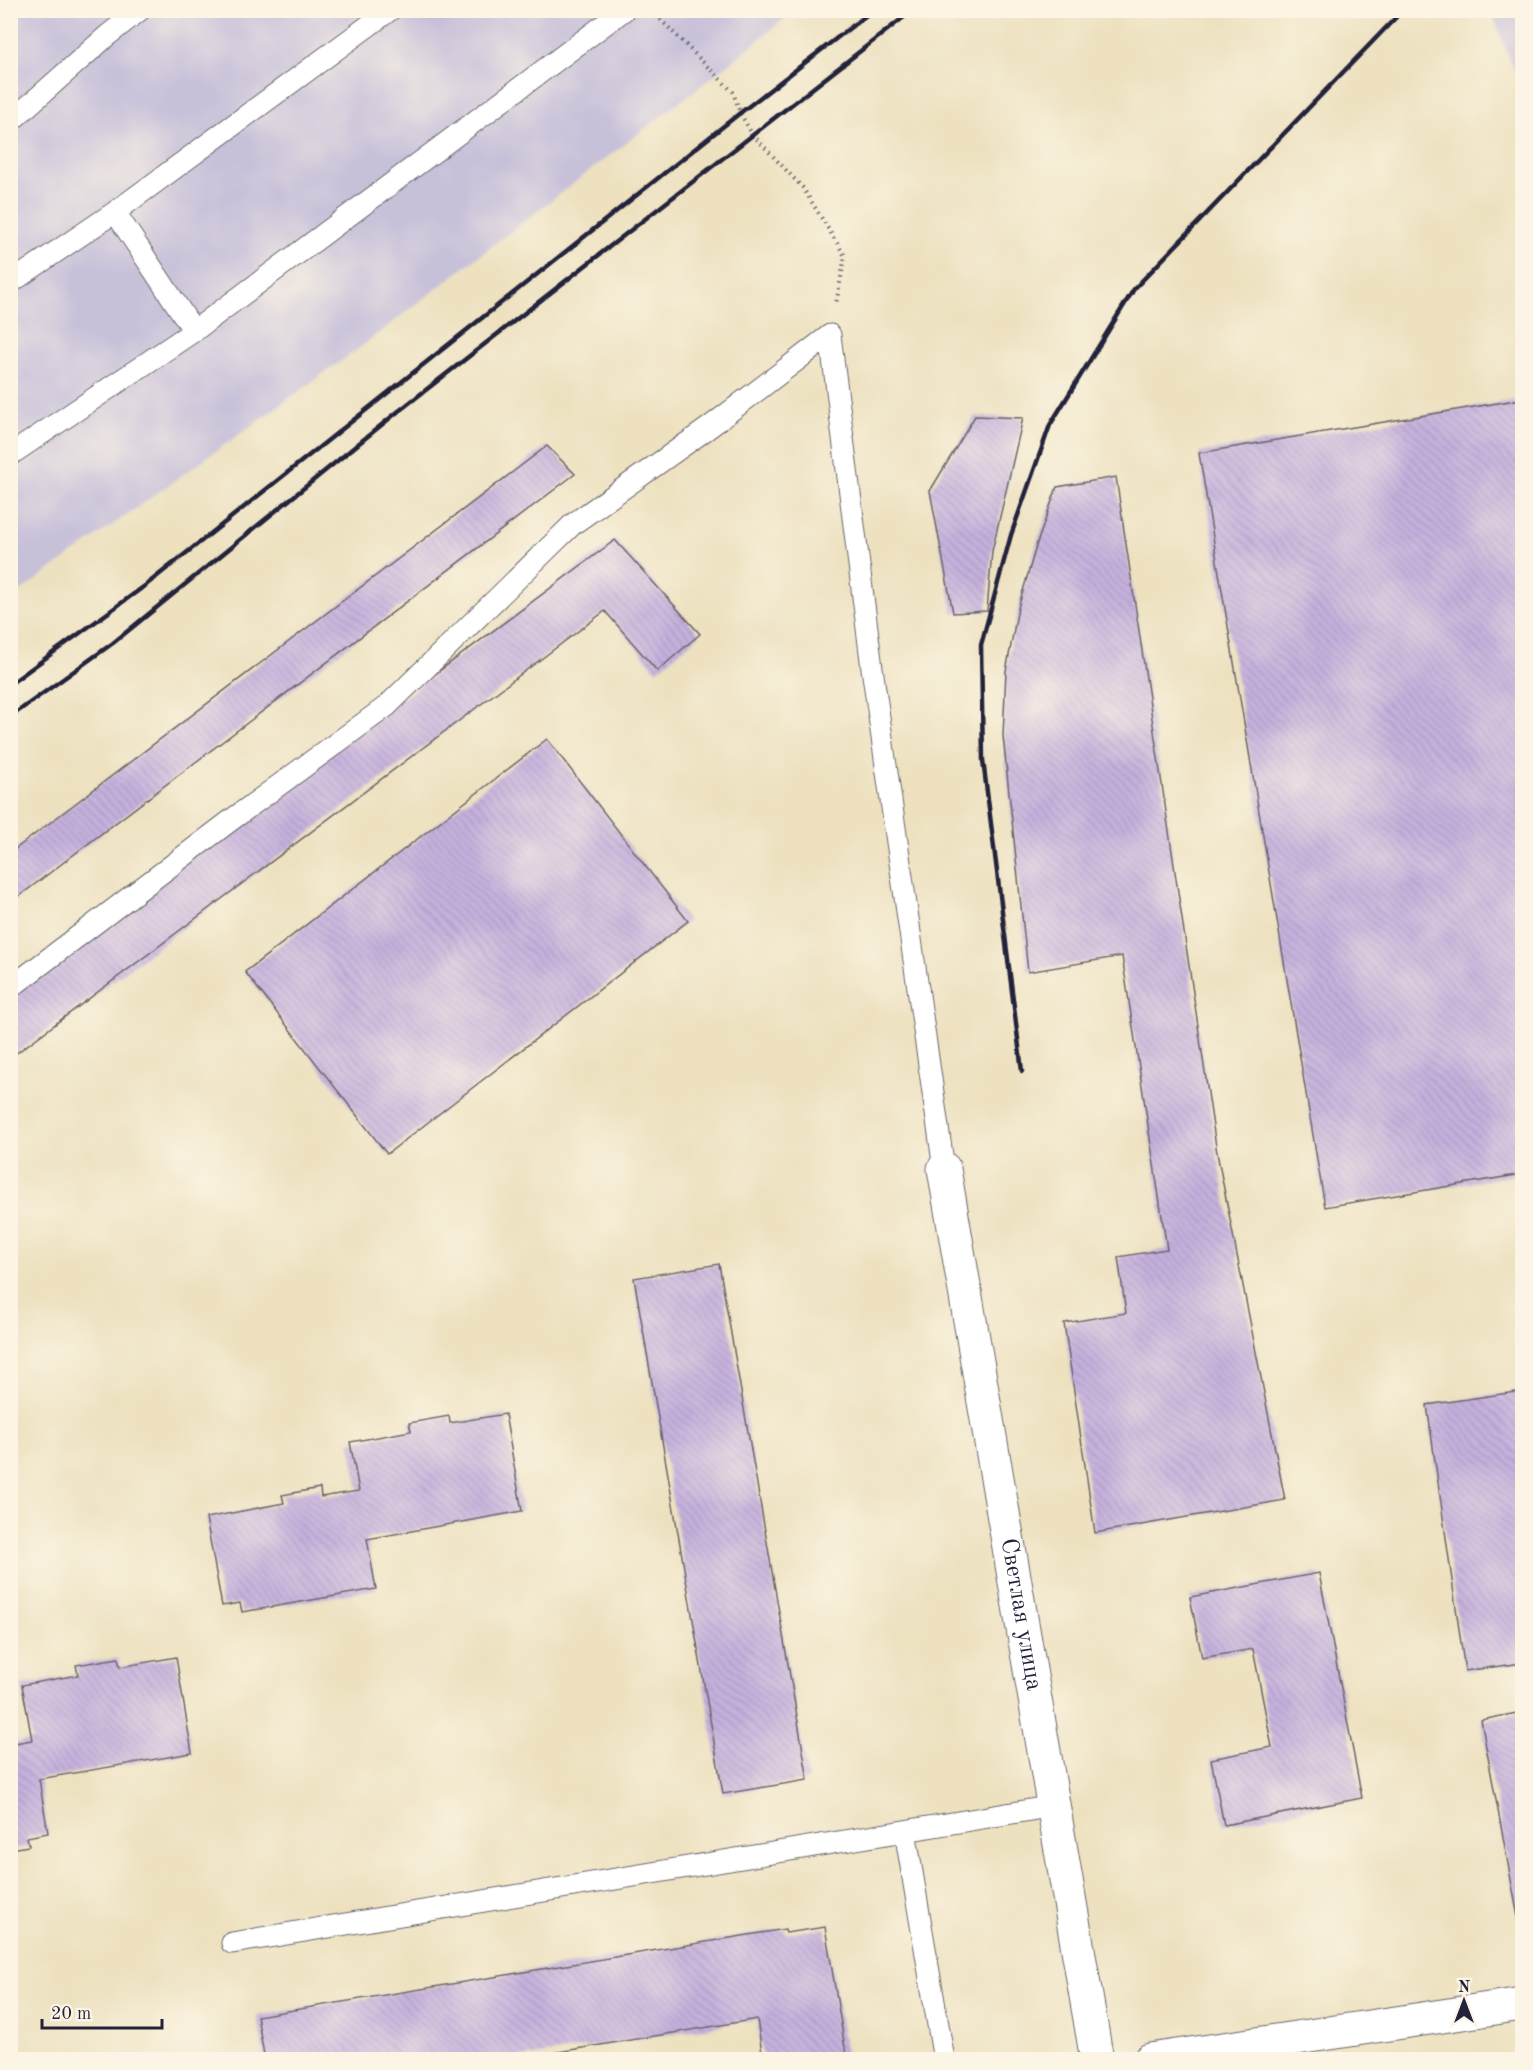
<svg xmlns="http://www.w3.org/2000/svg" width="1533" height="2070" font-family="'Old Standard TT',serif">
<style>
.industrial{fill:#c7c0d9}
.building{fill:url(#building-back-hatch)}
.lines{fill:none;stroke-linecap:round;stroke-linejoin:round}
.lane-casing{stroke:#69656a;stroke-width:23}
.street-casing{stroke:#69656a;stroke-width:35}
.path{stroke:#69656a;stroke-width:4;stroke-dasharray:1.5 4.5;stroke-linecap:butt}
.lane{stroke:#fff;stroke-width:21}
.street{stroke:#fff;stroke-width:33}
.rail{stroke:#22223b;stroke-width:4.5}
.labels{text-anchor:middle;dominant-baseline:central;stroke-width:5;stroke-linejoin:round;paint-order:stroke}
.street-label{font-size:24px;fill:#22223b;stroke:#fcf5e5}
</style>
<defs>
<pattern id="building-back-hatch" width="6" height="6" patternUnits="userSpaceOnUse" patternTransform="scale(1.5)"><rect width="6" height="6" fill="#c5b1dd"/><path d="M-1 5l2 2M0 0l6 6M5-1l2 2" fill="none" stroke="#a998bf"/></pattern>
</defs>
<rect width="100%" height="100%" fill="#fcf5e5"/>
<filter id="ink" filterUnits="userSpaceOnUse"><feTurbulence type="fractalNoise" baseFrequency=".0167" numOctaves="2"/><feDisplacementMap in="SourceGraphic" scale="12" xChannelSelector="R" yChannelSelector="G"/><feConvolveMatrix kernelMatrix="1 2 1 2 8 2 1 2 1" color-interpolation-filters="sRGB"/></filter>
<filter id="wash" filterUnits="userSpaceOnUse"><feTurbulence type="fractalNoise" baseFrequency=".008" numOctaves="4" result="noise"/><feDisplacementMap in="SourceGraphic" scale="24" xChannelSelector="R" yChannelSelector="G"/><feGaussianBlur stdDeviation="1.35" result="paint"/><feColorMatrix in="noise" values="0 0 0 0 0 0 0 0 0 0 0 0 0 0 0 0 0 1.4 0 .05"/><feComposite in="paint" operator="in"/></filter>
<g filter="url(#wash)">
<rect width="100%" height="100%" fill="#ede1c0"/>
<path class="industrial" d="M11 11H794L730 63 362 346 11 598Z
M1498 11H1522V90L1493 16Z"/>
<g id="blocks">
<path class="building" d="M1522 399V1174L1325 1207 1199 453Z
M975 416 1023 418 992 551 987 611 953 613 930 491Z
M547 446 575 474 10 903V853Z
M1116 477 1217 1153 1285 1500 1095 1533 1064 1323 1126 1313 1118 1257 1167 1249 1122 956 1028 972 1003 736 1006 671 1018 608 1037 543 1057 487Z
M615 540 700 634 657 671 605 611 10 1058V991Z
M547 739 688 921 387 1154 245 972Z
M719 1264 808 1780 723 1794 634 1278Z
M1522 1391V1663L1465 1671 1427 1405Z
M505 1414 522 1511 367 1539 376 1589 242 1612 240 1603 222 1606 206 1518 284 1503 282 1495 320 1488 321 1497 359 1491 350 1442 411 1431 409 1423 449 1416 450 1423Z
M1319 1573 1362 1798 1224 1825 1211 1759 1272 1747 1253 1649 1202 1658 1190 1597Z
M176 1657 192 1753 39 1779 48 1833 27 1837 29 1846 10 1849V1744L32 1740 22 1685 78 1675 76 1665 118 1658 120 1667Z
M1522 1712V1933H1521L1481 1720Z
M825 1927 847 2060H763L757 2019 510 2060H265L257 2016 785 1929 786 1933Z"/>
</g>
</g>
<g filter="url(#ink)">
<use href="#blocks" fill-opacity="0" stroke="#69656a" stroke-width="1.5"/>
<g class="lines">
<defs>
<path id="lane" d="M10 122 108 35 140 10
M115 212 194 331
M10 283 115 212 390 10
M10 455 194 331 624 10
M10 988 230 821 387 706 573 524 711 426 830 335 872 668 944 1169
M905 1831 944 2060
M232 1943 1054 1806"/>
<g id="street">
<path id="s1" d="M944 1169 1097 2060"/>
<path d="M1150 2060 1522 2004"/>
</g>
</defs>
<use href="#lane" class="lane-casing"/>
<use href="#street" class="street-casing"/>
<path class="path" d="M656 15 733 92 740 113 752 134 803 188 845 256 836 304"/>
<use href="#lane" class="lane"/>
<use href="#street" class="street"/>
<path class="rail" d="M10 684 146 585 740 113 873 10
M10 717 113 643 395 414 913 10
M1022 1071 983 760 981 645 1011 535 1050 425 1134 289 1403 10"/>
</g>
</g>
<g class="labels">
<g class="street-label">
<text stroke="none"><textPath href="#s1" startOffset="452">Светлая улица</textPath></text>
</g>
</g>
<rect width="1533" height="2070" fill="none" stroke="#fcf5e5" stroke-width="36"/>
<g transform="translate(1464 2001)" stroke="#fcf5e5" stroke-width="4.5" paint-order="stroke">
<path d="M0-4.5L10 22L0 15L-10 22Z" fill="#22223b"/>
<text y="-9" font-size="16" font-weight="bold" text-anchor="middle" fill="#22223b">N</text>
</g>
<path d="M42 2019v9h120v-9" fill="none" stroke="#22223b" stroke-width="3"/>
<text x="51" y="2019" font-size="18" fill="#22223b" stroke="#fcf5e5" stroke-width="4.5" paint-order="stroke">20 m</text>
</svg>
